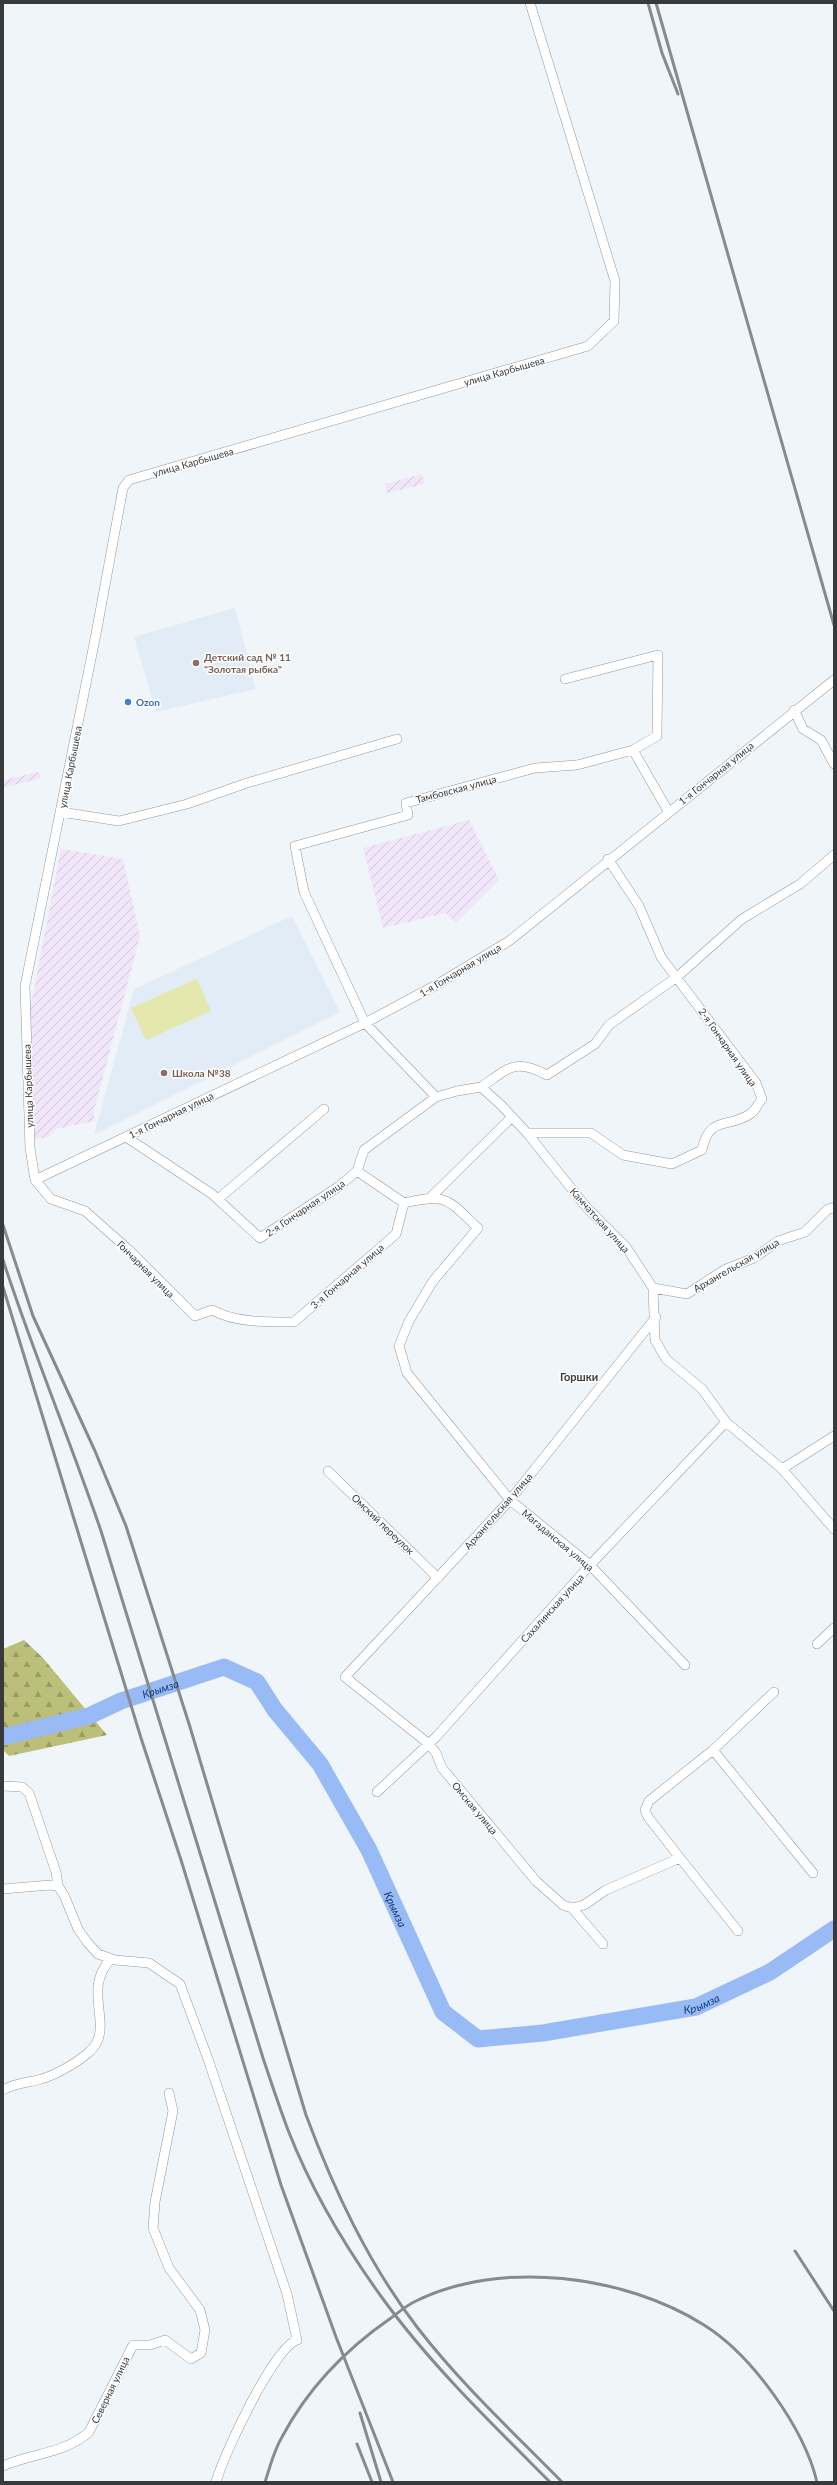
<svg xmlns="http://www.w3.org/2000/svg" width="837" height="2485" font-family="Lato,sans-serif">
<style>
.built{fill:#e1ecf6}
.industrial{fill:url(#industrial-furrows)}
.forest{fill:url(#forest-firs)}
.pitch{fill:#e4e8ac}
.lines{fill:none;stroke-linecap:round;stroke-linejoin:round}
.river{stroke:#98bbf5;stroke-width:17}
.street-casing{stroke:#93989c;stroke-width:10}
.street{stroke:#fff;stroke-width:9}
.rail{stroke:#878b8e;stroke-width:3}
.education-dot{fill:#8d6e63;stroke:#fff;stroke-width:1.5}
.shop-dot{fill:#3f7fe0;stroke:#fff;stroke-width:1.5}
.labels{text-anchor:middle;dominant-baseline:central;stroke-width:3;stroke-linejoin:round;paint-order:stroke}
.street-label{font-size:10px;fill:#37393b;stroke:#fff}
.education-label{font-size:10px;font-weight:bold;fill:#785e54;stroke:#fff;text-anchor:start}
.shop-label{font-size:10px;font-weight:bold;fill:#366cbe;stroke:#fff;text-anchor:start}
.neighbourhood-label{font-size:11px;font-weight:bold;fill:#37393b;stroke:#fff}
.water-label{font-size:11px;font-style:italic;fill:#13397b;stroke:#fff}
</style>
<defs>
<pattern id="industrial-furrows" width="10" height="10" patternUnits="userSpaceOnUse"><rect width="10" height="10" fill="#f1e5fa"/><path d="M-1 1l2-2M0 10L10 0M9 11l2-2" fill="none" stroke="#cfc5d7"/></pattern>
<pattern id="forest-firs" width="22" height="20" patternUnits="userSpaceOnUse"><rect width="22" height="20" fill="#bbbf79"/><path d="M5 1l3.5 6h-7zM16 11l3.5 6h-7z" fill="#999c64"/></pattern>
</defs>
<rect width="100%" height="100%" fill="#f0f5f9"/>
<path class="built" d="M235 608 256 689 156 712 134 637Z
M292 916 340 1012 94 1135 134 989Z"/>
<path class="industrial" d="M422 474 425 484 387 493 385 484Z
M39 772 41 779 3 787V780Z
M469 820 499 880 456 923 446 913 383 928 363 848Z
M61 849 123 859 140 936 94 1111V1121L56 1129 49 1137 35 1139 29 1015Z"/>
<path class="forest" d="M24 1640 43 1658 107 1735 9 1756 3 1750V1649Z"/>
<path class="pitch" d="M197 979 211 1011 146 1040 131 1008Z"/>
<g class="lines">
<path class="river" id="s1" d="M3 1737 89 1716 121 1701 224 1667 257 1682 275 1710 320 1764 369 1850 443 2012 478 2039 543 2033 696 2007 770 1972 834 1929"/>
<defs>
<path id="street" d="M794 710 803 729 821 740 834 764
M633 750 668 811
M61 812 119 821 187 804 247 783 397 739
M481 1087C509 1068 514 1058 547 1075L595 1044 609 1025 677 977 742 919 800 884 834 855
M436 1097 365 1023 304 892 295 846 408 815 406 803 535 768 577 765 633 750 657 736 658 655 565 679
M527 1133H591L623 1155 672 1164 702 1150C709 1115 728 1129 750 1114 755 1111 758 1104 762 1099L756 1083 661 957 639 906 608 859
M126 1137 212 1194 260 1238 338 1187 357 1171 364 1150 436 1097 457 1091 481 1087 501 1105 527 1133 587 1208 626 1247 653 1288 655 1340 666 1359 702 1389 726 1422 782 1469 834 1529
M357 1171 404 1203
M35 1180 30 1148 25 986 96 634 123 488 129 480 588 346 614 321 615 281 530 3
M35 1180 365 1023 436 985 509 941 834 680
M35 1180 51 1199 85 1211 129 1250 195 1316 212 1310C236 1323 267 1322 294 1322L396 1234 404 1203
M431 1197 512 1117
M218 1199 324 1109
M404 1203C448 1193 447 1199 478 1228L433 1281 409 1321 399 1346 407 1373 510 1500 590 1565 685 1665
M653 1288 687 1294 724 1270 754 1258 778 1241 805 1232 828 1209 834 1208
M782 1469 834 1436
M328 1471 438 1578
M817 1644 834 1628
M713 1750 813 1873
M3 1786 22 1787 29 1793 56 1872 58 1886 64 1895 78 1929 87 1942 98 1954 115 1960 149 1963 180 1984 208 2059 287 2294 297 2340C274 2347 223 2456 216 2482
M377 1792 436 1737 590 1565 726 1422
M680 1858 738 1931
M3 1889 50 1885 58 1886
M572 1908 584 1905 606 1890 680 1858 648 1817 645 1810 649 1801 713 1750 774 1692
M603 1944 572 1908 563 1905 536 1881 442 1768 436 1753 429 1744 345 1677 510 1500 656 1317
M3 2090C15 2083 25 2083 38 2080 54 2076 77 2063 89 2052 117 2028 80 1991 111 1959
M3 2466C32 2453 64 2454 89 2432L133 2345H150L165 2340 191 2359 201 2353 205 2330 200 2310 169 2268 153 2228 155 2202 173 2111 169 2093"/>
</defs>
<use href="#street" class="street-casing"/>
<use href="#street" class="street"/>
<path class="rail" d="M648 3 662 53 678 94
M656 3 834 625
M3 1225 33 1316 95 1451 126 1526 190 1727 306 2115C334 2190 368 2263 417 2327 460 2383 513 2432 562 2482
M3 1260C33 1352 70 1440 101 1531L263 2058C271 2082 279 2106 288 2130 311 2189 346 2248 383 2299 431 2365 492 2424 550 2482
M3 1287 141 1738 181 1860 281 2185 336 2337 393 2482
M795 2251 834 2311
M360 2413 381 2482
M357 2444 372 2482
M265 2482C270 2467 274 2450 282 2437 308 2388 346 2349 391 2318 399 2312 407 2305 416 2301 501 2259 625 2275 704 2325 752 2355 804 2428 817 2482"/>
</g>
<g class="education-dot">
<circle cx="196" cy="663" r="4"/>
<circle cx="164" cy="1073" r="4"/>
</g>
<circle class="shop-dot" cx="128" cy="702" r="4"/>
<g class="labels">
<g class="street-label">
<text transform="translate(504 371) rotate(-16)">улица Карбышева</text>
<text transform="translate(193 462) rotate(-16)">улица Карбышева</text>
<text transform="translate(70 767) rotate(-79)">улица Карбышева</text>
<text transform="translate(716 773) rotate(-39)">1-я Гончарная улица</text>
<text transform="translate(456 789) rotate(-15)">Тамбовская улица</text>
<text transform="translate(460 970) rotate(-31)">1-я Гончарная улица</text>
<text transform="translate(728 1047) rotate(55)">2-я Гончарная улица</text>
<text transform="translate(28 1086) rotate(-92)">улица Карбышева</text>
<text transform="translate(171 1115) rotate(-26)">1-я Гончарная улица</text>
<text transform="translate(305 1208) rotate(-34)">2-я Гончарная улица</text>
<text transform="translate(600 1220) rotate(48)">Камчатская улица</text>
<text transform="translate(736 1265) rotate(-30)">Архангельская улица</text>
<text transform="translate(146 1269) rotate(45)">Гончарная улица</text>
<text transform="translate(347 1276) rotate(-41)">3-я Гончарная улица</text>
<text transform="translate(498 1511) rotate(-49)">Архангельская улица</text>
<text transform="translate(383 1524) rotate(44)">Омский переулок</text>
<text transform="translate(558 1540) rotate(40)">Магаданская улица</text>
<text transform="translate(552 1608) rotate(-48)">Сахалинская улица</text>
<text transform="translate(475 1808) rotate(50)">Омская улица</text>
<text transform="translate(110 2390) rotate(-64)">Северная улица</text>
</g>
<g class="education-label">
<text x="204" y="657">Детский сад № 11<tspan x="204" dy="12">"Золотая рыбка"</tspan></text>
<text x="172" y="1073">Школа №38</text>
</g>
<g class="shop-label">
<text x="136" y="702">Ozon</text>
</g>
<g class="neighbourhood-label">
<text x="579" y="1376">Горшки</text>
</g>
<g class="water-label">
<text stroke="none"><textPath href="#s1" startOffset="165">Крымза</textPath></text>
<text stroke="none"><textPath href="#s1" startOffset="536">Крымза</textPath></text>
<text stroke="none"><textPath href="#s1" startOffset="920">Крымза</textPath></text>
</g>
</g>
<rect width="837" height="2485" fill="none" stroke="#37393b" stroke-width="8"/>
</svg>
